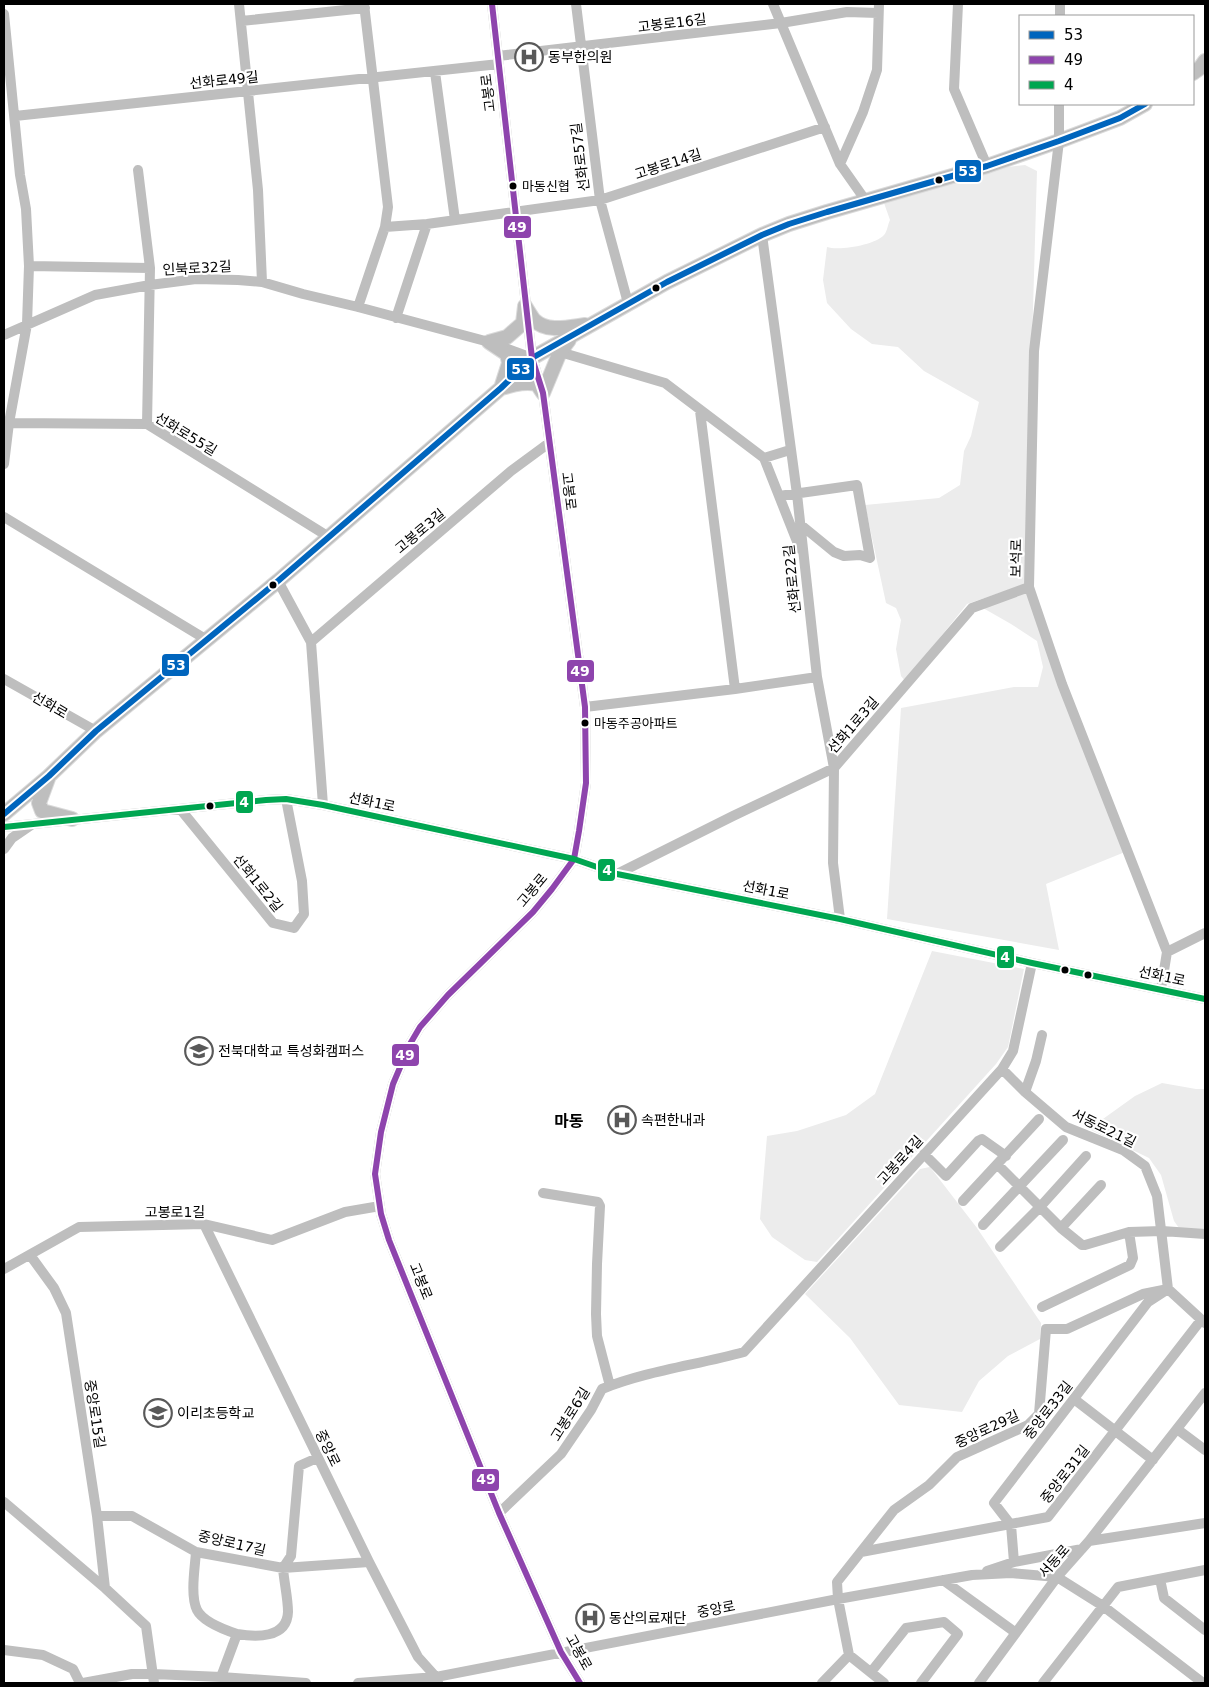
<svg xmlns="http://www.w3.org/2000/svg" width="1209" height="1687" font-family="'DejaVu Sans','Noto Sans KR',sans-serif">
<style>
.green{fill:#ececec}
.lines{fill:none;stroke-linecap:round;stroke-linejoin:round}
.major-casing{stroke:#dbdbdb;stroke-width:16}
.minor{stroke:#bebebe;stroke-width:10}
.major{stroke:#bebebe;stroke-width:14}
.bus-1-casing{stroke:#fff;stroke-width:10}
.bus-2-casing{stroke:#fff;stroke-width:10}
.bus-3-casing{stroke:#fff;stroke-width:10}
.bus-1{stroke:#0065bd;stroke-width:6}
.bus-2{stroke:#8e44ad;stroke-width:6}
.bus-3{stroke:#00a651;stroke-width:6}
.bus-dot{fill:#000;stroke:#fff;stroke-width:2}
.labels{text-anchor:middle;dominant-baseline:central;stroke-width:4.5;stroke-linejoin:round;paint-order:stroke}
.bus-label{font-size:13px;fill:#000;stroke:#fff;text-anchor:start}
.street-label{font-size:14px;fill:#000;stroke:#fff}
.poi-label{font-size:14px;fill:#000;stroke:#fff;text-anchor:start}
.quarter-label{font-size:16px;font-weight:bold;fill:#000;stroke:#fff}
.line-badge{stroke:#fff;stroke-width:2}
.badge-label{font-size:14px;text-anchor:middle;font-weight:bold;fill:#fff}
</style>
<rect width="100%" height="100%" fill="#fff"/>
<path class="green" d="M1025 165 1037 171 1025 584 967 604 905 681 901 676 896 649 901 620 896 608 886 603 865 505 939 498 960 485 964 451 971 436 979 402 924 371 898 347 872 344 851 329 827 303 823 280 827 247C839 251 875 245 884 235 887 232 888 224 890 220L884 203 1008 167Z
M1028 592 1125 852 1046 884 1059 950 887 919 901 708 1014 687H1038L1043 667 1037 641 1011 624 983 608Z
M932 951 1024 969 1008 1047 996 1064 817 1262 805 1260 772 1237 760 1219 767 1136 797 1131 846 1115 875 1094Z
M1162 1083 1196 1089H1205V1230L1179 1228 1174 1221 1161 1175 1149 1158 1089 1129 1135 1096Z
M930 1167 977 1228 1041 1323 1040 1339 1008 1356 979 1381 962 1412 899 1405 850 1338 805 1294 920 1169Z"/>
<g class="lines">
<defs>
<path id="major" d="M1193 73 1200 68 1205 61
M525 306C528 311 531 316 534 320 547 333 569 327 585 325
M489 342 507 354 509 363 502 385
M489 342 507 337 523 323 525 306
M501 388C513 385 524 381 537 384L543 393
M543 393 560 352 569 340
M49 776 39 803 42 811 72 819
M4 814 49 776 96 731 278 581 501 388 532 358 667 282 762 235 789 224 827 212 987 166 1059 141 1120 118 1145 104"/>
</defs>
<use href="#major" class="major-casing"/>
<path class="minor" d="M239 4 258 190 262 282
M492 4 532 358 543 393 585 707 586 783 579 831 574 859 552 889 533 912 448 995 420 1027 410 1044 393 1084 381 1132 375 1174 381 1214 389 1240 499 1513 561 1652 580 1683
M576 4 600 200 628 303
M773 4 840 164 866 201
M958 4 954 89 987 166
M4 14 20 175 26 209 29 266 27 324 9 423 4 464
M1060 16V4
M241 21 365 8
M498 56 781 23 847 12 878 13
M435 72 455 220
M1059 104V141L1034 351 1029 587 1062 684 1167 952 1161 989
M15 116 499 64
M840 164 863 112 877 70 879 4
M138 170 150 268 147 424
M385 227 427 224 600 200 825 127
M762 235 797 494 817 677 834 768 833 863 840 919
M29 266 150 268
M358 307 385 227 388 207 364 4
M396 318 427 224
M4 335 95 295 150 285 196 279 238 280 262 282 303 294 358 307 489 342 532 358
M556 353 560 352 665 383 764 458 800 549
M700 411 735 689
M9 423 147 424 329 537
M764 458 790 450
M779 496 857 485 870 558 860 555 844 556 834 552 801 525
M4 517 207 640
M278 581 311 642 323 805
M311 642 511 471 549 443
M4 679 96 731
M585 707 735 689 817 677
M181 810 273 923 294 928 304 914 302 881 286 799
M4 827 266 800 286 799 323 805 574 859 617 874 840 919 1032 963 1205 999
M4 849 12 838 31 825
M617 874 733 816 834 768 972 608 1029 587
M1167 952 1205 933
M1002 1069 1025 1092 1066 1127 1123 1150 1145 1166 1157 1196 1168 1289 1148 1302 994 1503 1011 1525 1014 1562
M1025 1092 1036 1061 1042 1035
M924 1154 946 1176 978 1141 982 1139 1006 1156
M998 1165 1061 1228 1082 1245H1085L1129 1232 1162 1231 1205 1234
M543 1193 598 1202 600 1206 597 1264 596 1314 597 1336 610 1386
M963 1201 1039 1119
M204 1224 369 1562 418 1657 436 1677 438 1682
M983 1225 1063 1140
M1061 1228 1101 1185
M1000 1247 1040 1207 1086 1156
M30 1255 54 1288 66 1313 97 1516 105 1588
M4 1269 79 1227 204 1224 272 1240 345 1212 380 1206
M1042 1307 1130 1265 1133 1258 1129 1232
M1074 1399 1153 1460
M1177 1429 1205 1450
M4 1502 105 1588 146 1626 154 1683
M499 1513 561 1454 591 1410 602 1389C646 1371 697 1365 744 1352L1002 1069 1013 1051 1032 963
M97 1516H132L196 1552 283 1568 369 1562
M1089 1541 1205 1523
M196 1552C195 1567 190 1596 197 1610 203 1622 225 1630 237 1634
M861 1552 1048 1517 1201 1320
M987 1571 1014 1562 1082 1549
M1160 1579 1164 1598 1205 1630
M943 1580 1016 1633
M4 1650 43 1655 73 1669 80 1683
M871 1672 906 1628 944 1622 958 1634 921 1683
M221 1677 237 1634C255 1637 287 1639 288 1612 288 1598 284 1582 283 1568L291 1556 299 1466 317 1458
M83 1683 132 1674H153L221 1677 306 1683
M358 1683 436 1677 838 1599 972 1575 1011 1573 1057 1577 1103 1606 1203 1683
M822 1683 849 1655
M884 1683 849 1655 838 1599 837 1582 894 1510 929 1485 957 1457 1028 1425 1039 1414 1046 1329H1067L1143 1294 1168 1289 1205 1323
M979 1683 1057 1577 1089 1541 1205 1393
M1043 1683 1118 1587 1205 1570"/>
<use href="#major" class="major"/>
<defs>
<path id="bus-1" d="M4 814 49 776 96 731 278 581 501 388 532 358 667 282 762 235 789 224 827 212 987 166 1059 141 1120 118 1145 104"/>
<path id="bus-2" d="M492 4 532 358 543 393 585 707 586 783 579 831 574 859 552 889 533 912 448 995 420 1027 410 1044 393 1084 381 1132 375 1174 381 1214 389 1240 499 1513 561 1652 580 1683"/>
<path id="bus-3" d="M4 827 266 800 286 799 323 805 574 859 617 874 840 919 1032 963 1205 999"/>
</defs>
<use href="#bus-1" class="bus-1-casing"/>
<use href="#bus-2" class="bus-2-casing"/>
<use href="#bus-3" class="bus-3-casing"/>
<use href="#bus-1" class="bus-1"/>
<use href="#bus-2" class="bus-2"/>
<use href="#bus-3" class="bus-3"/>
</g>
<defs>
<symbol id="hospital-ring" viewBox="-11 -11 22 22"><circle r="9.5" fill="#fff" stroke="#595959" stroke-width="1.5"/><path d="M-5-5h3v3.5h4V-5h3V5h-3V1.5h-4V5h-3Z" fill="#595959"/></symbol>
<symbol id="university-ring" viewBox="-11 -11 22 22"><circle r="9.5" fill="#fff" stroke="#595959" stroke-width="1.5"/><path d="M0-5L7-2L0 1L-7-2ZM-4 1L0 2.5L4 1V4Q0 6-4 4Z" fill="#595959"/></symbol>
<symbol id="school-ring" viewBox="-11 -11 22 22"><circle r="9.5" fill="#fff" stroke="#595959" stroke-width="1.5"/><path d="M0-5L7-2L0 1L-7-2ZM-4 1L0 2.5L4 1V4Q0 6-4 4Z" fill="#595959"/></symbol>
</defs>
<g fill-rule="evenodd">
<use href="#hospital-ring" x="513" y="41" width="32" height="32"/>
<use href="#university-ring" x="183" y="1035" width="32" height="32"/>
<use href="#hospital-ring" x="606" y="1104" width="32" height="32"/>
<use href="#school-ring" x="142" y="1397" width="32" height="32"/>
<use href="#hospital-ring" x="574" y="1602" width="32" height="32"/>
</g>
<g class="bus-dot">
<circle cx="939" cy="180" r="4.5"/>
<circle cx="513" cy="186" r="4.5"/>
<circle cx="656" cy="288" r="4.5"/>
<circle cx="273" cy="585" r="4.5"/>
<circle cx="585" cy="723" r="4.5"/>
<circle cx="210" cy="806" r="4.5"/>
<circle cx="1065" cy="970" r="4.5"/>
<circle cx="1088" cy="975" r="4.5"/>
</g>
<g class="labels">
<g class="bus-label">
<text x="522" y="186">마동신협</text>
<text x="594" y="723">마동주공아파트</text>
</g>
<g class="street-label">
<text transform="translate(672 23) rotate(-7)">고봉로16길</text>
<text transform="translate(224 80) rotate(-6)">선화로49길</text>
<text transform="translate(488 93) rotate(-97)">고봉로</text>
<text transform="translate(580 157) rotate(-97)">선화로57길</text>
<text transform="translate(668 164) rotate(-18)">고봉로14길</text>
<text transform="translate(197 268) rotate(-3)">인북로32길</text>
<text transform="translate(186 434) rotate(31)">선화로55길</text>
<text transform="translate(569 491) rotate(83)">고봉로</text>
<text transform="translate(420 531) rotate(-40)">고봉로3길</text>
<text transform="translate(1016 558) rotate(-89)">보석로</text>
<text transform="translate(792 579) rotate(-96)">선화로22길</text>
<text transform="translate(50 705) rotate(30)">선화로</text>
<text transform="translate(853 725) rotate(-49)">선화1로3길</text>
<text transform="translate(372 802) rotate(12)">선화1로</text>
<text transform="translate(258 883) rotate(51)">선화1로2길</text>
<text transform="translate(532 890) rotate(-50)">고봉로</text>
<text transform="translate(766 890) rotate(11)">선화1로</text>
<text transform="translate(1162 976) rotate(12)">선화1로</text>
<text transform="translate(1104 1128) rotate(26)">서동로21길</text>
<text transform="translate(900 1160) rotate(-48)">고봉로4길</text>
<text x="175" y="1212">고봉로1길</text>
<text transform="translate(421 1281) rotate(68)">고봉로</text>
<text transform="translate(1048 1410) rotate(-52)">중앙로33길</text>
<text transform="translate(95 1414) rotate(81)">중앙로15길</text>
<text transform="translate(570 1414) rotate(-58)">고봉로6길</text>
<text transform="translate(987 1429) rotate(-25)">중앙로29길</text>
<text transform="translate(328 1448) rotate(64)">중앙로</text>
<text transform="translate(1065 1474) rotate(-52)">중앙로31길</text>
<text transform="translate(232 1543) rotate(13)">중앙로17길</text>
<text transform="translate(1054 1561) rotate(-49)">서동로</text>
<text transform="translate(716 1609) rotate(-11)">중앙로</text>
<text transform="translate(579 1652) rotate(61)">고봉로</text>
</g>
<g class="poi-label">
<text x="548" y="57">동부한의원</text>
<text x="218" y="1051">전북대학교 특성화캠퍼스</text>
<text x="641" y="1120">속편한내과</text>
<text x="177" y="1413">이리초등학교</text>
<text x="609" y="1618">동산의료재단</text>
</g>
<g class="quarter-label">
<text x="569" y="1121">마동</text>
</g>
</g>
<g class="line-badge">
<rect x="954" y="159" width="28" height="24" rx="5" fill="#0065bd"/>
<rect x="503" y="215" width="29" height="24" rx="5" fill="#8e44ad"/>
<rect x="506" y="357" width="29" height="24" rx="5" fill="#0065bd"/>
<rect x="161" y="653" width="29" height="24" rx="5" fill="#0065bd"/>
<rect x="566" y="659" width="29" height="24" rx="5" fill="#8e44ad"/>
<rect x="235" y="790" width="19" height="24" rx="5" fill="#00a651"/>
<rect x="597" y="858" width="19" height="24" rx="5" fill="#00a651"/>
<rect x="996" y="945" width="19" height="24" rx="5" fill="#00a651"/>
<rect x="391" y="1043" width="29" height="24" rx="5" fill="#8e44ad"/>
<rect x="471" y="1468" width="29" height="24" rx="5" fill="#8e44ad"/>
</g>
<g class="badge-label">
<text x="968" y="176">53</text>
<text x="517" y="232">49</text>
<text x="521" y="374">53</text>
<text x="176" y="670">53</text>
<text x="580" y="676">49</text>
<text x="244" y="807">4</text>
<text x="607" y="875">4</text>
<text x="1005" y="962">4</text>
<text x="405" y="1060">49</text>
<text x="486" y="1484">49</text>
</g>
<rect width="1209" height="1687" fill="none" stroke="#000000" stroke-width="10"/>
<rect x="1019" y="15" width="175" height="90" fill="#ffffff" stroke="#999999"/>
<rect x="1029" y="31" width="25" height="8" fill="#0065bd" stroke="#999999"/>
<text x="1064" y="40" font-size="15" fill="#000000">53</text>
<rect x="1029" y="56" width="25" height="8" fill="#8e44ad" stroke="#999999"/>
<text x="1064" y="65" font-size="15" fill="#000000">49</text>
<rect x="1029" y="81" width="25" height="8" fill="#00a651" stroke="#999999"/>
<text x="1064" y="90" font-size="15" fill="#000000">4</text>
</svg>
